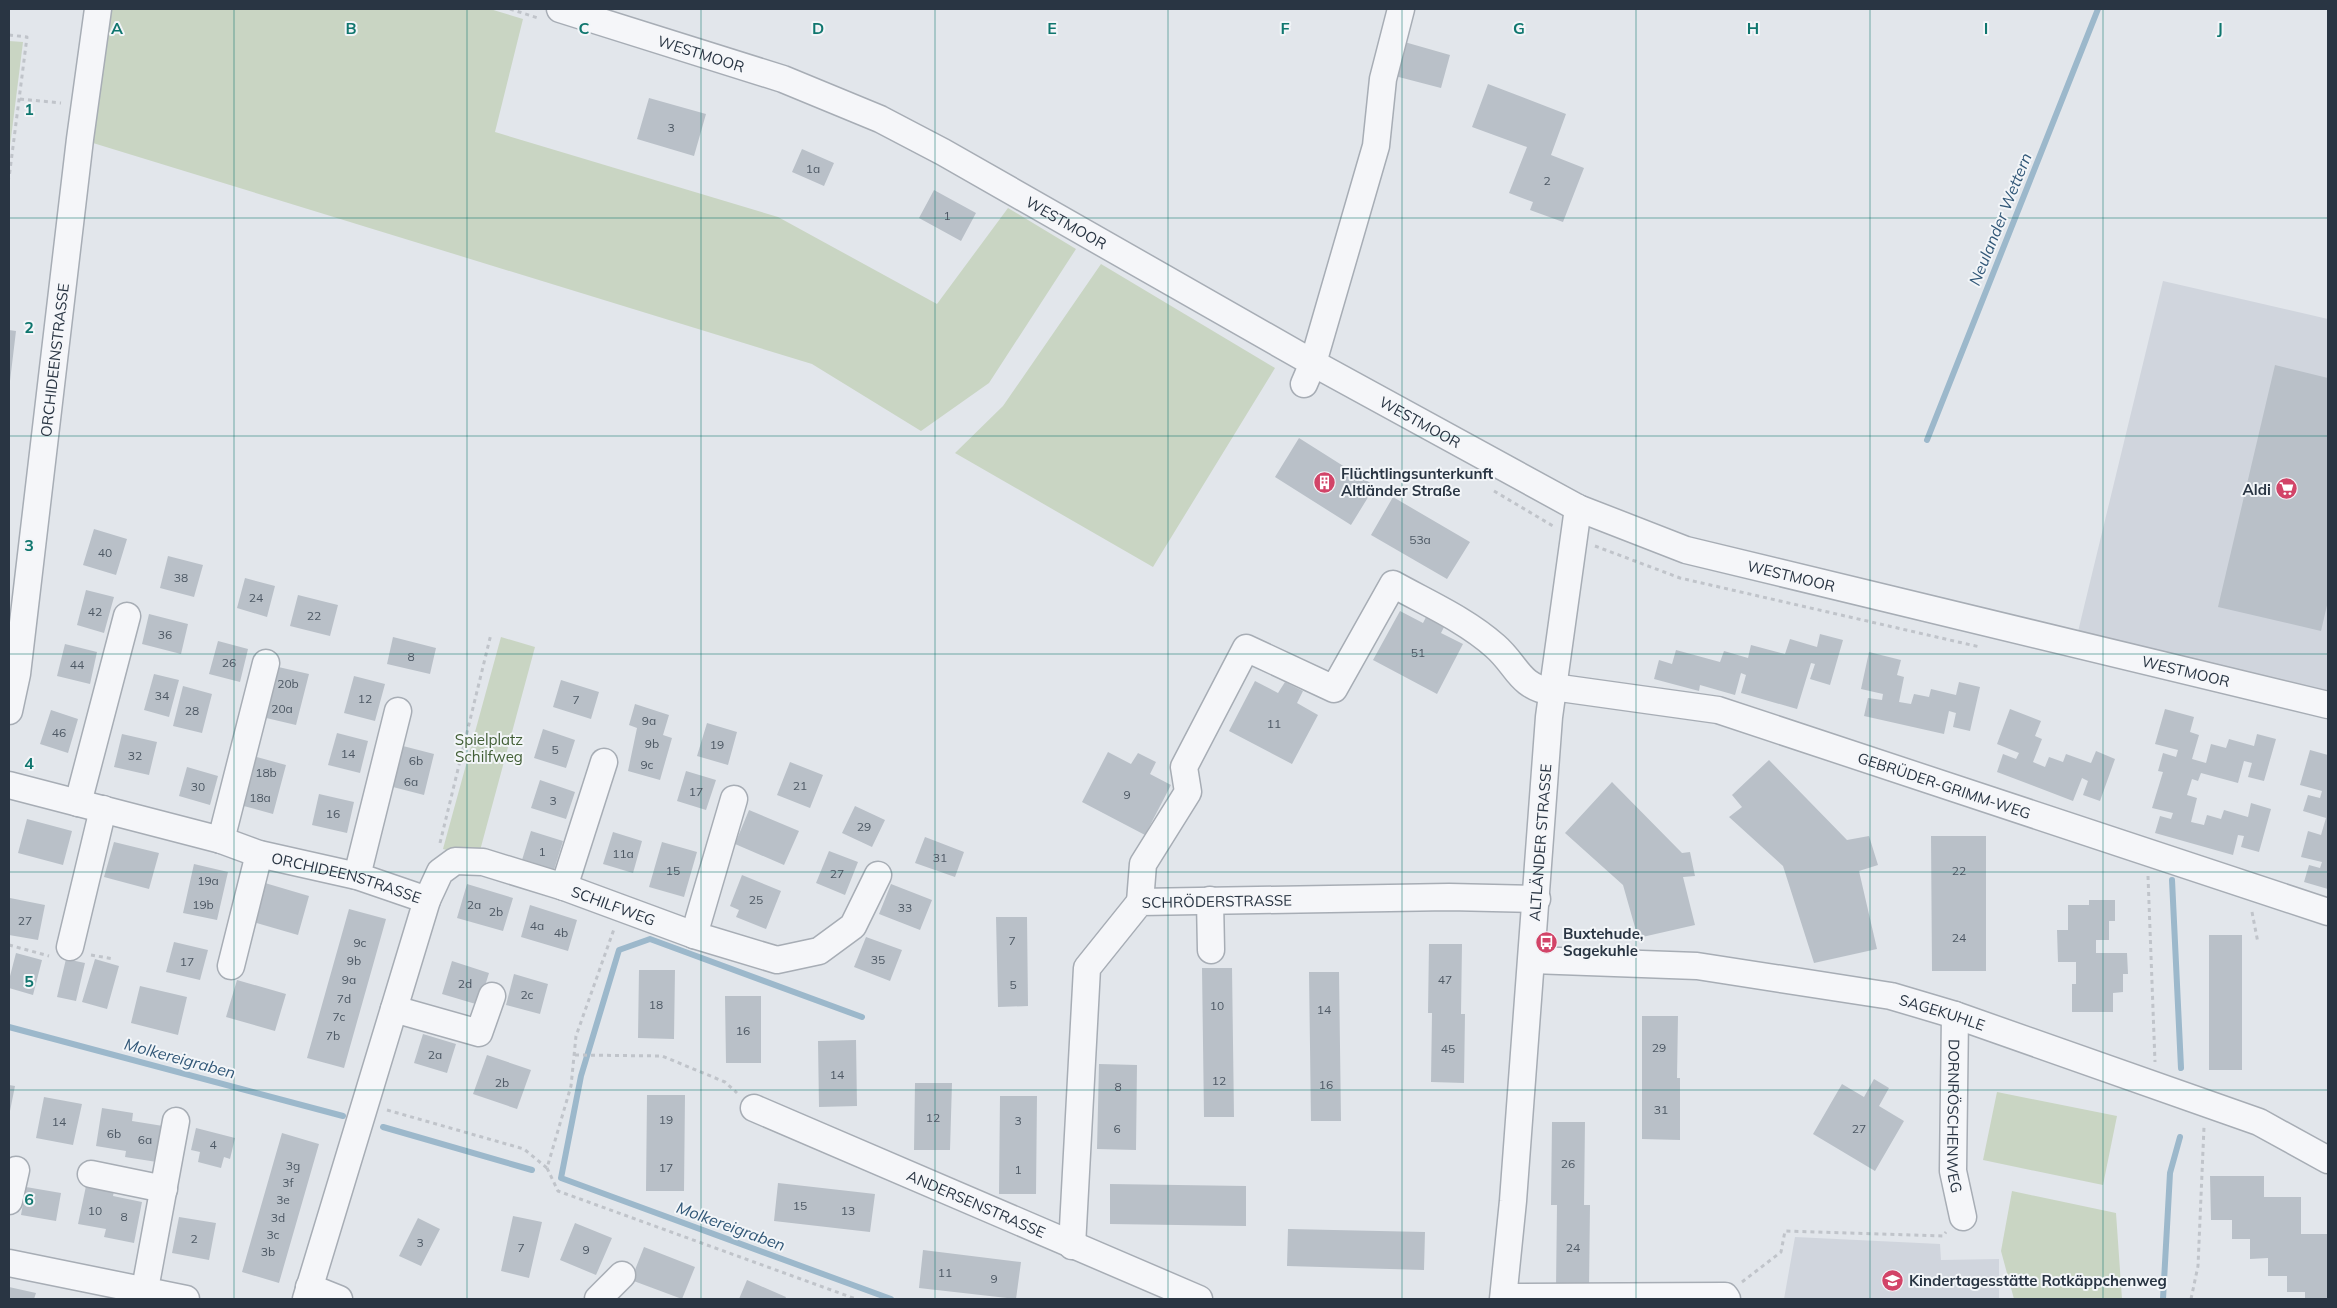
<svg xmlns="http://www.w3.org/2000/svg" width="2337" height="1308" font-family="Mulish,sans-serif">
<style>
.built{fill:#d0d5dd}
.green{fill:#c9d5c3}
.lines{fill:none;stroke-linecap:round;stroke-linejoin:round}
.stream{stroke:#9cb8cb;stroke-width:6}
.building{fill:#b9c0c8}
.minor-casing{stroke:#a7adb5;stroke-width:29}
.path{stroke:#c0c4ca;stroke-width:3;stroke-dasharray:4 4;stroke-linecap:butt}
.minor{stroke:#f5f6f9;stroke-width:26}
.grid{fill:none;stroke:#0f766e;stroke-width:1;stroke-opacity:0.55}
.labels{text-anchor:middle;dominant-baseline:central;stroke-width:4;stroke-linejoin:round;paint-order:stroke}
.number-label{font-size:12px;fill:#4d5864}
.street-label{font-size:15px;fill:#293543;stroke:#f2f5f8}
.poi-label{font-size:15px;font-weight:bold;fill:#293543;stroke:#f2f5f8;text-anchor:start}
.park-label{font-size:15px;fill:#425f36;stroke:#f2f5f8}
.water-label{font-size:16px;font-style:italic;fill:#325878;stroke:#f2f5f8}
.grid-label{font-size:16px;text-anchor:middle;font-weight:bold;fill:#0f766e;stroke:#f2f5f8;stroke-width:4;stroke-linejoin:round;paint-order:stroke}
</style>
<rect width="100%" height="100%" fill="#e2e6eb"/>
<path class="built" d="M2163 281 2328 319V703L2075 644Z
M1795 1237 1940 1244 1941 1260 1999 1259V1299H1784Z"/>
<path class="green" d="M106 9H490L523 19 495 132 778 217 937 304 1008 208 1076 249 989 383 921 431 812 364 80 139Z
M9 41 23 42 9 154Z
M1101 264 1275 368 1153 567 955 453 1003 406Z
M501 637 535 647 478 858 443 849Z
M1997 1092 2117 1116 2103 1185 1983 1160Z
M2012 1191 2116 1213 2122 1299H2014L2001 1251Z"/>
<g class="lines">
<path class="stream" d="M1927 440 2098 9
M2172 880 2181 1068
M862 1017 650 939 619 950 581 1076 561 1178 891 1299
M9 1027 343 1116
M383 1127 532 1170
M2163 1299 2170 1173 2180 1137"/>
</g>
<path class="building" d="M1401 41 1450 55 1441 88 1391 75Z
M1488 84 1566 114 1551 155 1584 168 1563 222 1530 210 1533 202 1509 193 1527 147 1472 127Z
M649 98 706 114 694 156 637 139Z
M802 149 834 163 824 186 792 172Z
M934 190 976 213 961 241 919 218Z
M9 330 16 331 10 381 9 380Z
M2275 365 2328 378V601L2321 631 2218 607Z
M1299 438 1375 486 1351 525 1275 477Z
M1393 497 1470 542 1447 579 1371 535Z
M94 529 127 539 116 575 83 565Z
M168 556 203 565 194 597 160 588Z
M245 578 275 586 267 617 237 608Z
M86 590 114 597 104 633 77 625Z
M298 595 338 605 330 636 290 626Z
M1400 611 1423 623 1429 611 1447 621 1441 633 1463 644 1437 694 1373 660Z
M149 614 188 624 181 654 142 644Z
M1820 634 1843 640 1830 685 1810 679 1815 664 1811 663 1797 709 1741 693 1746 675 1741 673 1735 695 1700 685 1699 691 1654 679 1659 660 1672 664 1676 650 1720 662 1724 651 1748 658 1751 645 1785 654 1790 639 1817 647Z
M393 637 436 648 430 674 387 664Z
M218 641 248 649 240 682 209 674Z
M65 644 97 652 90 684 57 676Z
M1869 652 1901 660 1897 675 1904 677 1899 702 1911 704 1914 694 1929 697 1931 689 1956 695 1959 682 1980 687 1970 731 1953 727 1956 713 1949 711 1944 734 1864 716 1868 698 1882 700 1883 694 1861 689Z
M274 666 309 674 296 725 262 717Z
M154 674 179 680 169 717 144 710Z
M354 676 385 684 375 721 344 713Z
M561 680 599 692 591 719 553 707Z
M1255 681 1278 693 1285 682 1303 691 1297 703 1318 715 1292 764 1229 731Z
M183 686 212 694 202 733 173 726Z
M635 704 669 715 663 735 672 738 660 780 628 771 637 728 629 725Z
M2010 709 2041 721 2035 736 2042 739 2033 762 2045 767 2049 757 2063 762 2066 754 2091 763 2096 751 2115 759 2100 801 2083 795 2088 781 2082 778 2073 801 1997 772 2003 754 2016 759 2019 753 1997 744Z
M2165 709 2194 717 2190 732 2199 735 2192 759 2206 763 2211 744 2226 748 2229 739 2254 746 2257 734 2276 739 2264 781 2248 777 2252 763 2244 761 2238 783 2201 773 2198 781 2192 779 2187 795 2197 798 2191 822 2204 825 2207 815 2221 819 2224 810 2248 817 2251 803 2271 809 2259 852 2241 847 2244 836 2238 835 2233 855 2155 833 2160 816 2171 819 2173 813 2152 808 2163 772 2158 771 2163 753 2176 757 2178 750 2155 744Z
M51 710 78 719 68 753 40 744Z
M707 723 737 732 728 765 697 756Z
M543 729 575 740 566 768 534 758Z
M337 733 368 741 360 773 328 765Z
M122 734 157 742 149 775 114 767Z
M403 746 434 754 424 795 393 787Z
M2310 750 2328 755V889L2304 882 2309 865 2320 868 2322 862 2301 857 2308 831 2321 835 2326 818 2303 811 2308 795 2320 798 2322 791 2300 785Z
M1108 752 1131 764 1138 753 1156 762 1150 774 1171 785 1145 835 1082 802Z
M253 756 286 765 273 814 240 805Z
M1769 760 1847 840 1869 836 1878 865 1859 871 1877 949 1814 963 1783 866 1729 817 1742 807 1732 795Z
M790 762 823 775 810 808 777 795Z
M187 767 218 776 210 805 179 796Z
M686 771 716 780 706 810 677 801Z
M540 780 575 792 566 819 531 808Z
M1612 782 1682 853 1690 852 1695 876 1683 877 1695 925 1638 938 1623 885 1565 833Z
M319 794 354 802 347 833 312 825Z
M855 806 885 820 872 847 842 833Z
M749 810 799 831 784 865 735 844Z
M27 819 72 831 63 865 18 853Z
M531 831 563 841 554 870 522 860Z
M613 832 642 841 633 873 603 864Z
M1931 836H1986V971H1932Z
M925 837 964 852 955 877 915 863Z
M114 842 159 853 149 889 104 877Z
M662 842 697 852 684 897 649 887Z
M829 851 858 862 845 895 816 883Z
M194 864 228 872 217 920 183 913Z
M742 875 781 891 766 929 736 917 739 910 730 906Z
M265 883 309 896 298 935 253 922Z
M467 884 513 898 503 931 457 918Z
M891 884 932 900 920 930 879 914Z
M10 898 45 905 38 940 9 935Z
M2089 900H2115V921H2109V940H2096V953H2127L2128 974H2123V992L2113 993V1012H2072V984H2076V962H2058L2057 930H2068V905H2089Z
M530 905 577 920 568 951 521 937Z
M349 909 386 919 344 1068 307 1058Z
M996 917H1027L1028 1006 998 1007Z
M2209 935H2242V1070H2209Z
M866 937 902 950 890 981 854 967Z
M174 942 208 950 200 980 166 972Z
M1429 944H1462L1461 1014H1465L1464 1083 1431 1082 1432 1013H1428Z
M16 953 42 960 33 995 9 988V980Z
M66 959 85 963 76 1001 57 997Z
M95 959 119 966 107 1009 82 1002Z
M452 961 489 973 479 1005 442 994Z
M1202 968H1232L1234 1117H1204Z
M639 970H675L674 1039 638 1038Z
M1309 972H1339L1341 1121H1311Z
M514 974 548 984 540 1014 506 1005Z
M237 980 286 994 275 1031 226 1017Z
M140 986 187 997 178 1035 131 1023Z
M725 996H761V1063H726Z
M1642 1016H1678L1677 1078H1680V1140L1642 1139Z
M423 1034 456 1044 447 1073 414 1063Z
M856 1040 857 1106 819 1107 818 1041Z
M487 1055 531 1070 517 1109 473 1094Z
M1099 1064 1137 1065 1136 1150 1097 1149Z
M1874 1079 1889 1088 1879 1106 1904 1121 1875 1171 1813 1134 1842 1084 1864 1097Z
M915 1083H952L950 1150H914Z
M9 1085 15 1086 10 1111H9Z
M647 1095H685L684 1191H646Z
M1000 1096H1037L1036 1194H999Z
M44 1097 82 1104 73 1145 36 1138Z
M102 1108 133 1113 132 1121 163 1126 157 1162 125 1157 126 1151 96 1146Z
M1552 1122H1585L1584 1205H1590L1589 1288H1556L1557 1205H1551Z
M196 1128 235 1138 230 1159 224 1157 221 1168 198 1162 200 1152 191 1150Z
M282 1133 319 1144 279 1283 242 1272Z
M2210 1176H2264V1197H2301V1234H2328V1299H2305V1292H2287V1276H2268V1258L2250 1259V1239H2232V1220H2211Z
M778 1183 875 1194 870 1232 774 1221Z
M1110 1184 1246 1186V1226L1110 1224Z
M86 1186 114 1191 113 1196 142 1202 134 1243 104 1237 106 1229 78 1224Z
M26 1187 61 1193 56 1221 21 1215Z
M513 1216 542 1222 529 1278 501 1271Z
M179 1217 216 1223 209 1260 172 1253Z
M418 1218 440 1229 421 1266 399 1256Z
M575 1223 612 1238 596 1275 560 1260Z
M1288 1229 1425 1232 1424 1270 1287 1266Z
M644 1247 695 1267 682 1299 631 1280Z
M923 1250 1021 1262 1016 1299 919 1288Z
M747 1280 786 1297 785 1299H739Z
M9 1287 36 1293 34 1299H9Z"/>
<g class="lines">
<defs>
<g id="minor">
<path id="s1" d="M560 9 783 79 880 119 943 152 1313 363 1578 508 1686 550 2328 705"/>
<path d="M1304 384 1313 363 1376 146 1383 79 1401 9"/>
<path id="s2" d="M1553 687 1718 710 2328 912"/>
<path id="s3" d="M9 711 17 674 80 139 98 9"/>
<path id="s4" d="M9 785 221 840 259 854 357 876 427 900 306 1299"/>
<path d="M78 803 127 616"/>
<path d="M221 840 266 663"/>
<path d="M357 876 398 711"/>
<path d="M564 887 604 762"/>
<path id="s5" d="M427 900 440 872 455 861 483 862 564 887 694 935 777 960 819 951 853 926 878 875"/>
<path d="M1210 900 1211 950"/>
<path d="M1140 902 1143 864 1188 792 1184 767 1246 648 1334 689 1393 584C1427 603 1466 620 1495 646 1518 666 1518 686 1552 692"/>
<path d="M694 935 734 799"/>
<path d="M70 947 103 809"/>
<path id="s6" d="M1532 960 1697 966 1891 996 1955 1015 2259 1122 2328 1160"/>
<path d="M231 966 259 854"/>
<path d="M394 1009 479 1033 492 996"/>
<path id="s7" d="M1955 1015 1953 1171 1963 1217"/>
<path id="s8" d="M754 1108 1199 1299"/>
<path d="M91 1174 164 1189"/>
<path d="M9 1201 16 1170"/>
<path id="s9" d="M1072 1246 1087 968 1140 902 1449 897 1537 899"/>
<path d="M9 1263 186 1299"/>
<path d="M309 1287 339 1299"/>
<path d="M145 1289 176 1121"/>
<path d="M1504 1297 1725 1296 1727 1299"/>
<path d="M598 1299 622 1275"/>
<path id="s10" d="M1503 1299 1513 1201 1549 717 1578 508"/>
</g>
</defs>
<use href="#minor" class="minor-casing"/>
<path class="path" d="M510 9 538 18
M9 35 27 37 9 178
M20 99 61 103
M1494 491 1553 526
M1595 546 1680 578 1980 647
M440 843 491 634
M2148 876 2155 1062
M2252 912 2258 943
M9 945 49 956
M91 955 114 959
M575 1055 662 1056 725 1082 737 1093
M387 1110 524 1149 547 1168 571 1086 576 1036 614 929
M547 1168 558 1191 856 1299
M1742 1282 1781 1252 1785 1231 1943 1236 1946 1232
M2191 1299 2198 1266 2204 1127"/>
<use href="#minor" class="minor"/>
</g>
<path class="grid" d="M234 9V1299M467 9V1299M701 9V1299M935 9V1299M1168 9V1299M1402 9V1299M1636 9V1299M1870 9V1299M2103 9V1299M9 218H2328M9 436H2328M9 654H2328M9 872H2328M9 1090H2328"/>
<defs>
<symbol id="building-disc" viewBox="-11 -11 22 22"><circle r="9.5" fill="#d24468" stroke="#f2f5f8"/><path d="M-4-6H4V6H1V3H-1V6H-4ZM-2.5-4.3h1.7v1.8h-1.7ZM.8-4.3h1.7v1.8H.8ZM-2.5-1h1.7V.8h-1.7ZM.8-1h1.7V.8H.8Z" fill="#fff"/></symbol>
<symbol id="supermarket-disc" viewBox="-11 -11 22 22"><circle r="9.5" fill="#d24468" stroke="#f2f5f8"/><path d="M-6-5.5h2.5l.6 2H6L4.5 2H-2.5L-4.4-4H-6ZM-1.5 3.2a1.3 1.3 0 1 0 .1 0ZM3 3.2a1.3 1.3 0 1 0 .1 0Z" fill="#fff"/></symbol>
<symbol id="bus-disc" viewBox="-11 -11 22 22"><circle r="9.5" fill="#d24468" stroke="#f2f5f8"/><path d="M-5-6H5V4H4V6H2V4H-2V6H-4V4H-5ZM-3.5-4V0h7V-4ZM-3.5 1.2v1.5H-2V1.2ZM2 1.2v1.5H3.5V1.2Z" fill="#fff"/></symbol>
<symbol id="school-disc" viewBox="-11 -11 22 22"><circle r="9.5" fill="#d24468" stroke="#f2f5f8"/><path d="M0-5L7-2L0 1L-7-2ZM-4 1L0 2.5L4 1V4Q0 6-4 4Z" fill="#fff"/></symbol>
</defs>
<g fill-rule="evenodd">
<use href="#building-disc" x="1312" y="470" width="25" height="25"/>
<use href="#supermarket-disc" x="2274" y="476" width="25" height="25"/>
<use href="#bus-disc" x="1534" y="930" width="25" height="25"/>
<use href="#school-disc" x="1880" y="1268" width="25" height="25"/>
</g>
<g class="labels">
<g class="number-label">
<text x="671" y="127">3</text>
<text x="813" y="168">1a</text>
<text x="1547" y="180">2</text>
<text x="947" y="215">1</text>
<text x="1420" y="539">53a</text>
<text x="105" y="552">40</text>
<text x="181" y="577">38</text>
<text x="256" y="597">24</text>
<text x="95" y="611">42</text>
<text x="314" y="615">22</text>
<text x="165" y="634">36</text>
<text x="1418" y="652">51</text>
<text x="411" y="656">8</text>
<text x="229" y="662">26</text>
<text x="77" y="664">44</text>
<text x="288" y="683">20b</text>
<text x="162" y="695">34</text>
<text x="365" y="698">12</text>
<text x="576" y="699">7</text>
<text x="282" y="708">20a</text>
<text x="192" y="710">28</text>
<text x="649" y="720">9a</text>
<text x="1274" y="723">11</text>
<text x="59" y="732">46</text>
<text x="652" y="743">9b</text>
<text x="717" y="744">19</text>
<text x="555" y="749">5</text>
<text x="348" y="753">14</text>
<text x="135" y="755">32</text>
<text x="416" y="760">6b</text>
<text x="647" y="764">9c</text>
<text x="266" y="772">18b</text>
<text x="411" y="781">6a</text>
<text x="800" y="785">21</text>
<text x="198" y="786">30</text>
<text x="696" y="791">17</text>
<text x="1127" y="794">9</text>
<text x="260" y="797">18a</text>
<text x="553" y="800">3</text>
<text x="333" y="813">16</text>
<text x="864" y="826">29</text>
<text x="542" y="851">1</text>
<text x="623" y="853">11a</text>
<text x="940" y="857">31</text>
<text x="673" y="870">15</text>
<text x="1959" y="870">22</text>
<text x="837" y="873">27</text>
<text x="208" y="880">19a</text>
<text x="756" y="899">25</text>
<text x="203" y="904">19b</text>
<text x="474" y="904">2a</text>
<text x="905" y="907">33</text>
<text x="496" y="911">2b</text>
<text x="25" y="920">27</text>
<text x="537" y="925">4a</text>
<text x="561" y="932">4b</text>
<text x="1959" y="937">24</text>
<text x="1012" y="940">7</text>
<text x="360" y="942">9c</text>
<text x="878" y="959">35</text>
<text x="354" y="960">9b</text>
<text x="187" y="961">17</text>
<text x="349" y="979">9a</text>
<text x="1445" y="979">47</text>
<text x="465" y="983">2d</text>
<text x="1013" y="984">5</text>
<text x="527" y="994">2c</text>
<text x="344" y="998">7d</text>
<text x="656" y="1004">18</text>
<text x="1217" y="1005">10</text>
<text x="1324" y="1009">14</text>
<text x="339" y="1016">7c</text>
<text x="743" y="1030">16</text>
<text x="333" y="1035">7b</text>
<text x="1659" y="1047">29</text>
<text x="1448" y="1048">45</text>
<text x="435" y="1054">2a</text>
<text x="837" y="1074">14</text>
<text x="1219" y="1080">12</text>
<text x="502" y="1082">2b</text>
<text x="1326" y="1084">16</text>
<text x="1118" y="1086">8</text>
<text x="1661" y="1109">31</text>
<text x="933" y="1117">12</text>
<text x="666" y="1119">19</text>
<text x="1018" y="1120">3</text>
<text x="59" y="1121">14</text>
<text x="1117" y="1128">6</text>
<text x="1859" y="1128">27</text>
<text x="114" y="1133">6b</text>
<text x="145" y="1139">6a</text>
<text x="213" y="1144">4</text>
<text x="1568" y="1163">26</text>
<text x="293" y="1165">3g</text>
<text x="666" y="1167">17</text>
<text x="1018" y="1169">1</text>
<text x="288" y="1182">3f</text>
<text x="283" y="1199">3e</text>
<text x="800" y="1205">15</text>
<text x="95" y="1210">10</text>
<text x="848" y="1210">13</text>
<text x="124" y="1216">8</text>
<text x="278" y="1217">3d</text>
<text x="273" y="1234">3c</text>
<text x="194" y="1238">2</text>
<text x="420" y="1242">3</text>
<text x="521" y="1247">7</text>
<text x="1573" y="1247">24</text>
<text x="586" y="1249">9</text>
<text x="268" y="1251">3b</text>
<text x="945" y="1272">11</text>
<text x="994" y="1278">9</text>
</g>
<g class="street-label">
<text stroke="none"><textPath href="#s1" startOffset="148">WESTMOOR</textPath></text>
<text stroke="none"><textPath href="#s1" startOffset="552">WESTMOOR</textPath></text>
<text stroke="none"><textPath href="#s3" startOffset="354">ORCHIDEENSTRASSE</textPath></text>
<text stroke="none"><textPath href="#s1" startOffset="958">WESTMOOR</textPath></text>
<text stroke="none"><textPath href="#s1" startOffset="1362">WESTMOOR</textPath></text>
<text stroke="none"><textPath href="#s1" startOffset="1768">WESTMOOR</textPath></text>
<text stroke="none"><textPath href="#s2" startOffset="405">GEBRÜDER-GRIMM-WEG</textPath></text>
<text stroke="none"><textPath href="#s10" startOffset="458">ALTLÄNDER STRASSE</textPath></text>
<text stroke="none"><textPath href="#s4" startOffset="350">ORCHIDEENSTRASSE</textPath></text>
<text stroke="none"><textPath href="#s9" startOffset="440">SCHRÖDERSTRASSE</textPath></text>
<text stroke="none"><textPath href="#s5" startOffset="215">SCHILFWEG</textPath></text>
<text stroke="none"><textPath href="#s6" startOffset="415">SAGEKUHLE</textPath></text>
<text stroke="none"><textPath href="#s7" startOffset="101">DORNRÖSCHENWEG</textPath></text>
<text stroke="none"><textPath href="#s8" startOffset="242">ANDERSENSTRASSE</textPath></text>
</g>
<g class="poi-label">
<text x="1341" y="473">Flüchtlingsunterkunft<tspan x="1341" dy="17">Altländer Straße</tspan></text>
<text x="2271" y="489" text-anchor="end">Aldi</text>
<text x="1563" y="933">Buxtehude,<tspan x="1563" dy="17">Sagekuhle</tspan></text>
<text x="1909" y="1280">Kindertagesstätte Rotkäppchenweg</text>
</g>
<g class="park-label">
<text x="489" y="739">Spielplatz<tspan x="489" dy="17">Schilfweg</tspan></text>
</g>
<g class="water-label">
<text transform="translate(2000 219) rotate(-68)">Neulander Wettern</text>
<text transform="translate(180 1058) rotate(15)">Molkereigraben</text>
<text transform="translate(731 1226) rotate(20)">Molkereigraben</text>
</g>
</g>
<g class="grid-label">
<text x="117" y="34">A</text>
<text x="351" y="34">B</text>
<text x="584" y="34">C</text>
<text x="818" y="34">D</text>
<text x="1052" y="34">E</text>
<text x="1285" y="34">F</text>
<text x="1519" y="34">G</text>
<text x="1753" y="34">H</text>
<text x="1986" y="34">I</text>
<text x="2220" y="34">J</text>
<text x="29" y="115">1</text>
<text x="29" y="333">2</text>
<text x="29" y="551">3</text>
<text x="29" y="769">4</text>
<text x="29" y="987">5</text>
<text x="29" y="1205">6</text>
</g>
<rect width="2337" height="1308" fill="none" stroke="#293543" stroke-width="20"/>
</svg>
